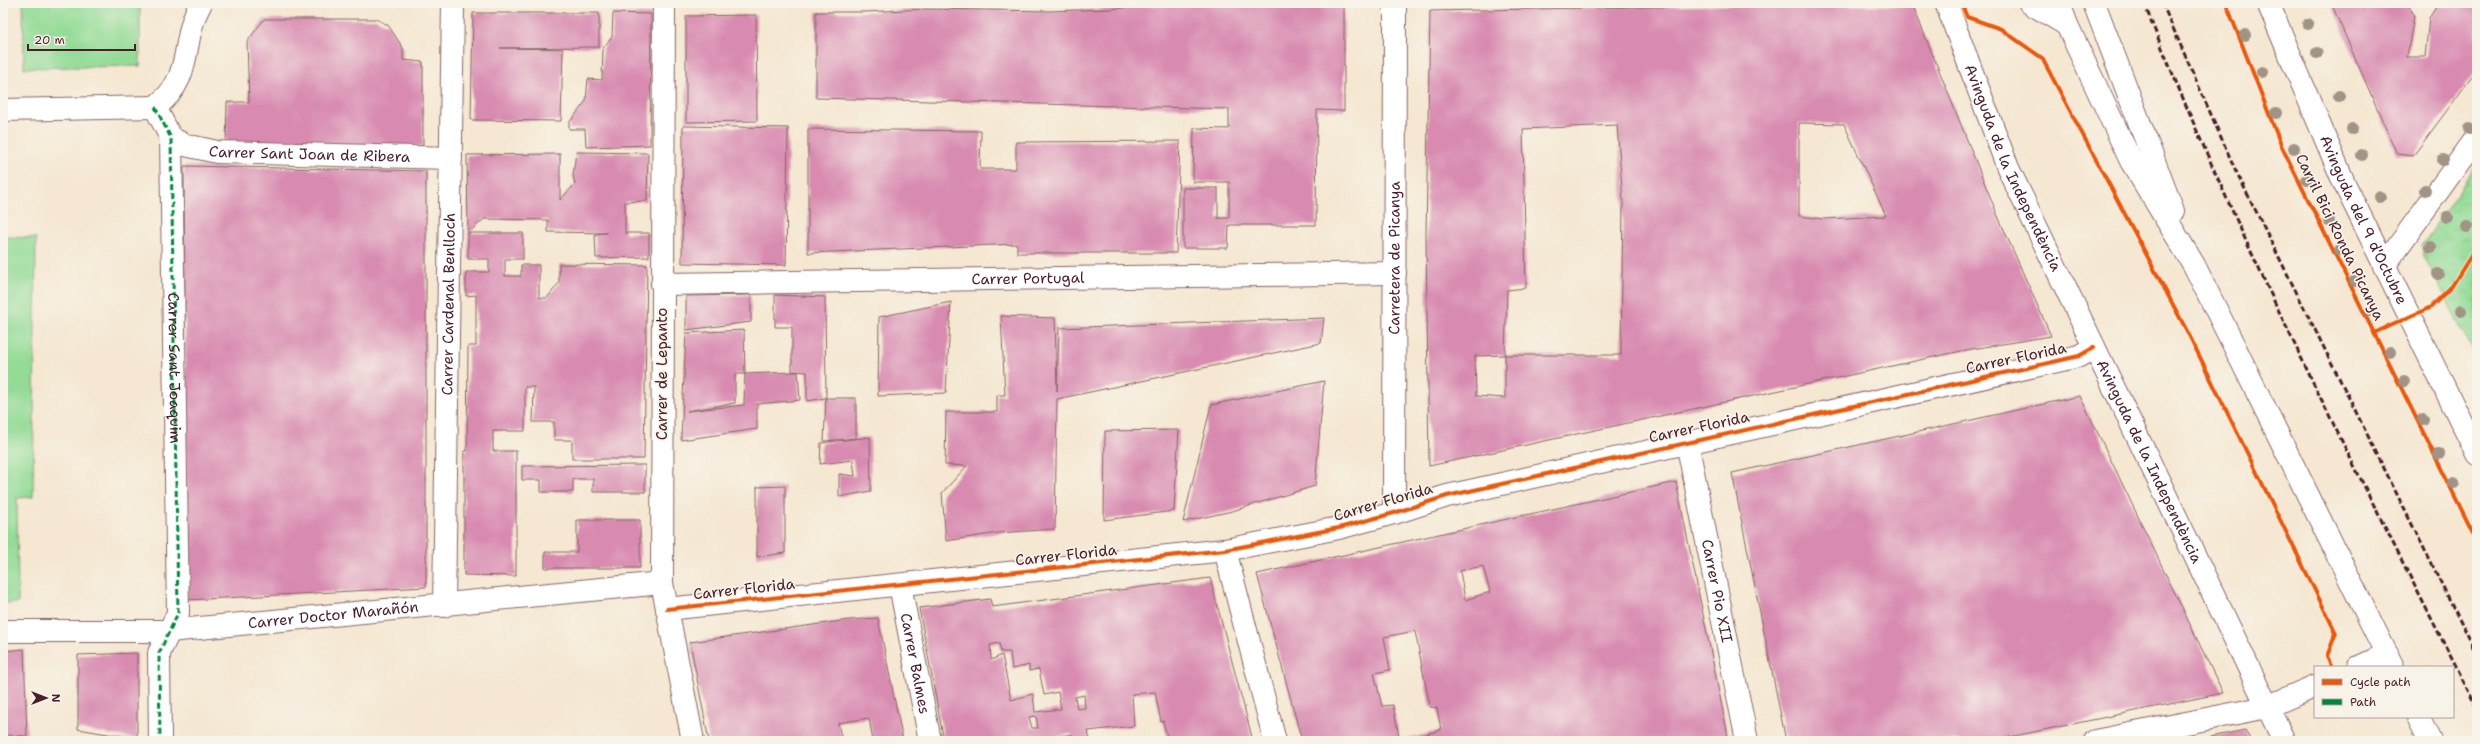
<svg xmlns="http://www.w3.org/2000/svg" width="2480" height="744" font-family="'Shantell Sans',sans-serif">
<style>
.grass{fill:#93db96;stroke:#6e7d60}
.park{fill:url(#park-crowns);stroke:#6e7d60}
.building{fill:#d88ab0;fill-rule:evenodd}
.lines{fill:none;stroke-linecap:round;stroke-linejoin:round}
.minor-casing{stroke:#866565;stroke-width:24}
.minor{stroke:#fff;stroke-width:22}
.rail{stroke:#4a1f2b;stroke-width:3;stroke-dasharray:6 3;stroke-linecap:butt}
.quiet{stroke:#00873e;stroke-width:3;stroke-dasharray:6 3;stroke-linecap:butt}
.cycleway-casing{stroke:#f7f3e8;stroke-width:6}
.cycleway{stroke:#e8590c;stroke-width:4}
.tree{fill:#a19385}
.labels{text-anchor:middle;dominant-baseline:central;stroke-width:3.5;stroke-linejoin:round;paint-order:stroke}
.street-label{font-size:15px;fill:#4a1f2b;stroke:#f7f3e8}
</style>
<defs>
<pattern id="park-crowns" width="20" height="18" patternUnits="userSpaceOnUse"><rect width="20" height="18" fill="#93db96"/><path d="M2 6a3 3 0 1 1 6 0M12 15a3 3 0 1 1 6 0" fill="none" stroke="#80bc81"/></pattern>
</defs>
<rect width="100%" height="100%" fill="#f7f3e8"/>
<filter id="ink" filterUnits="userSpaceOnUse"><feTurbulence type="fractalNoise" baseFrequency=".025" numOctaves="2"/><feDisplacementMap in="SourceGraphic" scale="8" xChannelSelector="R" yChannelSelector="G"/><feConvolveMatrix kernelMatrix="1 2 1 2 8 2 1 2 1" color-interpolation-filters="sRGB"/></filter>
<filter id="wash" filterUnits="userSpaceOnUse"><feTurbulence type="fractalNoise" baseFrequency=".012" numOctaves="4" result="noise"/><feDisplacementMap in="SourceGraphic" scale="16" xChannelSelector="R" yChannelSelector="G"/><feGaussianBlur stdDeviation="0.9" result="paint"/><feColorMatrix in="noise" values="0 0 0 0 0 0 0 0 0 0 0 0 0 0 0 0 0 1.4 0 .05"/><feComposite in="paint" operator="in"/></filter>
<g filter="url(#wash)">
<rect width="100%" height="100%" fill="#f5e7d1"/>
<path class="grass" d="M23 3H140V66L24 68Z
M3 237 36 238 33 497 17 498 18 603H3Z"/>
<path class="park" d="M2477 164V359L2423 254 2422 246Z"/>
<g id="blocks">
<path class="building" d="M2331 3H2408L2414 16 2407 57H2425L2429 18 2439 3H2477V70L2413 156 2397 154Z
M1168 4H1344V111L1317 110 1316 225H1229L1228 248H1183V188H1218V218H1229V182H1193L1194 128 1229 129V109L816 98V12H865L926 9 1049 11 1111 9Z
M1794 4 1913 6 1997 214 2051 336 1966 350 1429 466 1426 235 1430 11ZM1799 123 1844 124 1886 216 1824 219 1799 216ZM1617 125 1623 201 1621 355H1505V398L1476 396 1475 356 1505 355 1507 290 1526 288 1523 129Z
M473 13H599V47L500 48 563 49 561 121 471 120Z
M613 13 651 14 650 145 586 147 585 129H569V123L586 101 588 79 602 80 603 48 612 37Z
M756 15 757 121 686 122V16Z
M264 19H376L388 25 403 48V60L423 62V146H226L227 102H249L247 42Z
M683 126 788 128 786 265 682 263Z
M808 129 981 131 980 169H1016V142L1180 141 1176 253H1017V244L808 253Z
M576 152 648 153 647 201 625 202V233H649V257L596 258 595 234 607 233 548 232V220L484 219 468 233 467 155 560 154V200L575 184 573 176Z
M184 166 426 171V587L187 600Z
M468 233H523V259H505V276H521V265H539V298H547L559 283V264L647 265 644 459H572V440H554V422H533L534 387H525V431H493V451H516V576L464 575V451H467L468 346H476V295L466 296V272H489V259H468Z
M751 295V322L686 330V296Z
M775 295 825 297 826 398 807 401V372L792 371V327H775Z
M951 302 946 393 878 396 879 317Z
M1001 316 1055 318 1057 391 1059 328 1324 318 1321 343 1057 399 1055 529 998 533 946 541 942 493 967 466 945 465 946 412H997V395H1005Z
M744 330 745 374H735V403L687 411 744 405 745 374 798 372 800 400 757 404V429L681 440 686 333Z
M1324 381 1315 486 1232 511 1183 522 1211 405Z
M2080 396 2223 693 1990 741H1786L1732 473Z
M826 398H856V438L824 441Z
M1179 430 1174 511 1104 520 1105 431Z
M870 437 871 491 839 497V474L855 476 853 460 820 464 821 443Z
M645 465V492H593V479H573V492H541V480H522V466Z
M1676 482 1729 741H1401L1441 730 1437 708 1430 707 1415 631 1384 637 1390 670 1374 673 1382 706 1393 705 1400 741H1302L1257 574ZM1483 566 1490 592 1465 600 1460 571Z
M785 486V553L757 557V487Z
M577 520H640V568H545V552H577Z
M1210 578 1253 741H1168L1163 721 1161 722 1155 692 1132 694 1134 726 1088 731 1090 741H1073L1072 734 1033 741H944L919 608 990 599 992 607ZM999 643 1001 652H1010L1012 669 1029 665V671L1039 669 1044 695 1058 692 1061 709 1035 712 1033 694 1011 700 1002 655 991 660 990 645ZM1084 695 1085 708 1077 709 1075 697ZM1036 716 1038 728H1032L1029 717Z
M878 618 903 741H873L869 718 838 723 842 741H709L690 642 849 620Z
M24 649 27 736 3 735V651Z
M137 653V741H3L137 739 78 729V655Z
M2245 730 2251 741H2196V740Z"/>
</g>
</g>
<g filter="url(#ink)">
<use href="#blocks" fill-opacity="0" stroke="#866565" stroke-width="1"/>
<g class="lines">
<defs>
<g id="minor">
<path d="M664 3 662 583 693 741"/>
<path id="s1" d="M1946 3 2008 168 2284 741"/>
<path d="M2030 3 2067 25"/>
<path d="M2059 3 2067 25 2131 161 2194 265 2393 667"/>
<path d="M2094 3 2173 211"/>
<path id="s2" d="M2268 3 2345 185 2477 454"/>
<path d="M155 107 171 138 178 613 159 653 160 741"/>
<path d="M155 107C196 77 179 41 201 3"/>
<path d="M3 110 155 107"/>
<path id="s3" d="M171 138 185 145 217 152 451 158"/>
<path d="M2384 266 2477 137"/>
<path id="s4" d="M662 284 1395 273"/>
<path id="s5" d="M1687 442 1747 741"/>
<path id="s6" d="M1394 513 1395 3"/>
<path d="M1225 550 1275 741"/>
<path id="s7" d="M900 585 930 741"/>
<path id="s8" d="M444 606 453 3"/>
<path d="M667 609 1225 550 1339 528 1394 513 1447 496 2053 362 2079 356 2093 348"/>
<path id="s9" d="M3 631H169L662 583"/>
<path d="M2359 667 2387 654"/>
<path d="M2418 717 2430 741"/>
<path d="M2095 741 2267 707 2315 686"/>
</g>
</defs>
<use href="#minor" class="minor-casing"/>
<use href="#minor" class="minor"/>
<path class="rail" d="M2144 3C2239 244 2359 477 2477 708
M2162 3 2235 169 2477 655"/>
<path class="quiet" id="s10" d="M155 107 171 138 178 613 159 653 160 741"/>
<defs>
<path id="cycleway" d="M1961 3 1967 17 2001 29 2042 58 2188 333 2336 633 2327 656 2332 667
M2226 3 2281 145 2477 541
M2374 333 2431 307 2452 286 2477 246
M667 609 1225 550 1339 528 1394 513 1447 496 2053 362 2079 356 2093 348"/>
</defs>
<use href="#cycleway" class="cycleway-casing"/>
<use href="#cycleway" class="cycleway"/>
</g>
<g class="tree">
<circle cx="2308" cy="24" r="6"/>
<circle cx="2245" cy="35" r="6"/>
<circle cx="2317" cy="53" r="6"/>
<circle cx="2262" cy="72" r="6"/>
<circle cx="2339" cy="96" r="6"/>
<circle cx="2276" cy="113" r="6"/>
<circle cx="2352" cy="129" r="6"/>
<circle cx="2469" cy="129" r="6"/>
<circle cx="2294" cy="148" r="6"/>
<circle cx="2362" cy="155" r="6"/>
<circle cx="2443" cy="160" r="6"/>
<circle cx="2307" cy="179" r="6"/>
<circle cx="2425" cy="190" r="6"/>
<circle cx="2380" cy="197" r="6"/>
<circle cx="2447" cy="217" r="6"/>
<circle cx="2329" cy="221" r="6"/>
<circle cx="2467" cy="227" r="6"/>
<circle cx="2431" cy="247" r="6"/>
<circle cx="2340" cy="250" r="6"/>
<circle cx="2438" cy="274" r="6"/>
<circle cx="2355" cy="281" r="6"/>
<circle cx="2371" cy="311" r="6"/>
<circle cx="2461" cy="311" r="6"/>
<circle cx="2390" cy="352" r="6"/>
<circle cx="2404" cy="381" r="6"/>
<circle cx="2423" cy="419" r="6"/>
<circle cx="2439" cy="454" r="6"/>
<circle cx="2454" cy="483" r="6"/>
</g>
</g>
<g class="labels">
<g class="street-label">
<text stroke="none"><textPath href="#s3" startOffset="141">Carrer Sant Joan de Ribera</textPath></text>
<text stroke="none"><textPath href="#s1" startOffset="178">Avinguda de la Independència</textPath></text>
<text stroke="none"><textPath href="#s2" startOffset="237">Avinguda del 9 d'Octubre</textPath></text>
<text transform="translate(2340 237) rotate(64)">Carril Bici Ronda Picanya</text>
<text stroke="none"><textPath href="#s6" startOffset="255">Carretera de Picanya</textPath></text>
<text stroke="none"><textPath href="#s4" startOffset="366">Carrer Portugal</textPath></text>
<text stroke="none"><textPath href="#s8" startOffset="302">Carrer Cardenal Benlloch</textPath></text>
<text transform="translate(2016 358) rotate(-12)">Carrer Florida</text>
<text stroke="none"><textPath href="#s10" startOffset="265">Carrer Sant Joaquim</textPath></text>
<text transform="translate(662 374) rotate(-90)">Carrer de Lepanto</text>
<text transform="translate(1699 427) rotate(-12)">Carrer Florida</text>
<text stroke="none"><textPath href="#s1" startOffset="502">Avinguda de la Independència</textPath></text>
<text transform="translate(1383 502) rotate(-16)">Carrer Florida</text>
<text transform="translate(1066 555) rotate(-6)">Carrer Florida</text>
<text transform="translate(744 589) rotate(-6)">Carrer Florida</text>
<text stroke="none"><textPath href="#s5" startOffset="152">Carrer Pio XII</textPath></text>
<text stroke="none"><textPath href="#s9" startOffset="331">Carrer Doctor Marañón</textPath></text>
<text stroke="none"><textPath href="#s7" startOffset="80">Carrer Balmes</textPath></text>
</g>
</g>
<rect width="2480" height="744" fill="none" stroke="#f7f3e8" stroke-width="16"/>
<rect x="2314" y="666" width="140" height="52" fill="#f7f3e8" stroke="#b29e9c"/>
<rect x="2322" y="679" width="20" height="6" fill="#e8590c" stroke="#b29e9c"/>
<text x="2350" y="686" font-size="12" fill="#4a1f2b">Cycle path</text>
<rect x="2322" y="699" width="20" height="6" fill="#00873e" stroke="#b29e9c"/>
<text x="2350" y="706" font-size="12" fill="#4a1f2b">Path</text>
<g transform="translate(46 698) rotate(90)" stroke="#f7f3e8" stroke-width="3" paint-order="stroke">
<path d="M0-3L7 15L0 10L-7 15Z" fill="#4a1f2b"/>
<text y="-6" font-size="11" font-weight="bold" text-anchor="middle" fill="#4a1f2b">N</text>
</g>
<path d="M28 44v6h107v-6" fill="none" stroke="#4a1f2b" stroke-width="2"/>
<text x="34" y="44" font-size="12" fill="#4a1f2b" stroke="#f7f3e8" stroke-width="3" paint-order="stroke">20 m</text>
</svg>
